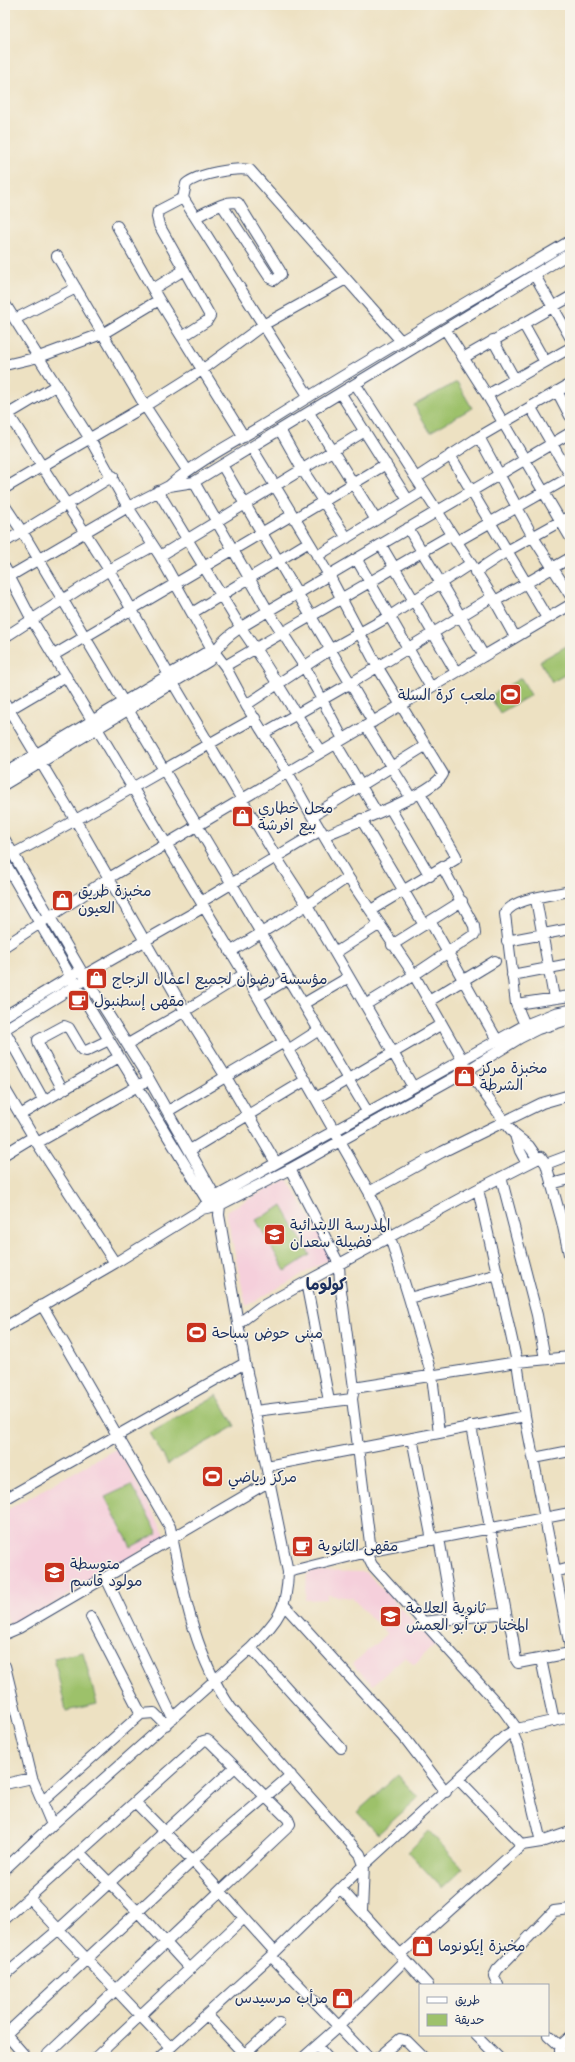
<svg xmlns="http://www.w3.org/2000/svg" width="575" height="2062" font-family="'Comic Neue','Playpen Sans Arabic',sans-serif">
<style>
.built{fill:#f5cfdb}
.green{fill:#9dc16b;stroke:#5c7864}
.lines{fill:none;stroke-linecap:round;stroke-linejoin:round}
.minor-casing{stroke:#3a4a6d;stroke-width:12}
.minor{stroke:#fff;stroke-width:10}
.labels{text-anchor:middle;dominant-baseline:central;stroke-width:3;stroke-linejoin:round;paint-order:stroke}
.poi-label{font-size:15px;fill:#1b2f5e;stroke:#f7f3e8;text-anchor:start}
.neighbourhood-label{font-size:16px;font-weight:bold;fill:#1b2f5e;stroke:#f7f3e8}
</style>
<rect width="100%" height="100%" fill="#f7f3e8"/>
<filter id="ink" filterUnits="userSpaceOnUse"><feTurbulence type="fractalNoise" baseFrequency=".025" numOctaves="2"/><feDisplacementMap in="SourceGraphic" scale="8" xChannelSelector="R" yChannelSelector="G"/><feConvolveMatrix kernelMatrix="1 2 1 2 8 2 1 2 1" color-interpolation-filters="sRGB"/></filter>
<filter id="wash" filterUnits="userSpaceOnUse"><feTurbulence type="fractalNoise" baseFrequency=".012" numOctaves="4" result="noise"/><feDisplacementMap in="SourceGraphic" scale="16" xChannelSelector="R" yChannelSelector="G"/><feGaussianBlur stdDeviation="0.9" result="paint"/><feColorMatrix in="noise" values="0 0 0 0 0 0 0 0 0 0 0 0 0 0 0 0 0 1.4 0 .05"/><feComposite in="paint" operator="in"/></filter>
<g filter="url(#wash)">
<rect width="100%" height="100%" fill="#ede1c2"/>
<path class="built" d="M287 1179 333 1257 246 1306 226 1211Z
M117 1448 166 1536 11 1629 5 1610V1511Z
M311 1571 366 1572 435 1644 414 1665 405 1656 373 1685 352 1664 387 1634 352 1598 328 1595 327 1599 305 1600 307 1575Z"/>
<path class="green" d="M457 382 472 408 430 432 414 405Z
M570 644V672L552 682 540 661Z
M521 678 531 695 500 713 490 696Z
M282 1206 310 1255 285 1271 256 1220Z
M217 1395 235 1426 168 1464 150 1433Z
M131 1485 158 1533 131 1547 105 1497Z
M83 1652 97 1704 66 1711 54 1658Z
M398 1775 418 1798 378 1834 357 1812Z
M429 1831 463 1868 442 1888 408 1852Z"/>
</g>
<g filter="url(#ink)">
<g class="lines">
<defs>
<path id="minor" d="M183 198 186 184C197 174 236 167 250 170L401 341
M195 217C206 213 226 199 238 203L280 271 281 274 274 280 270 278 222 205
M117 226 159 300 244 437
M57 256 145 406 187 470
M534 274 570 337
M153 289 184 270
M5 304 90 439 128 507 160 556 212 649 225 666 246 705 288 773 312 816 348 877 414 975 468 1070 504 1121 515 1135 529 1146 538 1159
M15 319 76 288
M523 323 545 362
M445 329 487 395 570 537
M182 337 207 321 210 316 159 225 157 217 158 211 183 198 309 397
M493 340 515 380
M463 358 570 297
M5 365 39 357 104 333 159 300
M356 385 495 601 515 637
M557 391 570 416
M341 394 408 500
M487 395 570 348
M531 408 570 475
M5 409 109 570 169 675
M309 413 376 520
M5 416 57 385
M280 430 302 469 347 538
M479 437 533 537 570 595
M252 448 329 575 377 666 443 774C434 794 347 825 324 836
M450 455 547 618
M222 465 373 722
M416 478 479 437 570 384
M194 482 268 611 304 666 343 739
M169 486C202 457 244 438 281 414 376 355 473 298 570 241
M5 488 145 406 202 370 263 325 346 279
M158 491 241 628C270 668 293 712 321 752
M5 506 23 533 367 1111
M294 519 386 464
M408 528 484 656
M5 542 113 476
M456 542 570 477
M381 545 456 672
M160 556 365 431
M317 556 423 491
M357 560 430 686
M5 568 32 620 258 997 369 1192 390 1237 409 1298 432 1376 439 1433 525 1416
M475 572 507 551 570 516
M5 579 128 507 169 486 194 482 570 253
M495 601 570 558
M192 613 309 542
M5 637 109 570 153 546
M54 655 292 515
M225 666 451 535
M173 683 276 857 307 905 413 1087
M5 703 76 821 185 1011 226 1077 276 1163
M246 705 331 649 390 616 470 564
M5 712 66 676
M366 726 411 798
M264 733 351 683 492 597
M336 744 377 813
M5 773 212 649 217 648
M5 784 209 661C217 654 214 651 219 646 231 631 252 621 268 611L570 433
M390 808 430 876
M312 816 425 746
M361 819 424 925
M5 840 86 979 149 1079 220 1205 219 1215 245 1363 288 1572C287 1612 277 1620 251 1648L52 1825 5 1869
M13 854C95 811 174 763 255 718
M5 863 76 986 211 1207
M536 899 554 998
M201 902 321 830
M371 910 456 859V856L420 793
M430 921 497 1040
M507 941 570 929
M392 945 462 901
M5 946 109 878 570 605
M230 952 307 905 348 877
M335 953 380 924
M512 975 570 964
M258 997 288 979
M429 1001 495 961
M303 1004 349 977
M516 1004 570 996
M365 1005 414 975 475 934 474 926 443 868
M5 1016 75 974
M525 1025 516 1004 505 914C512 898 553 895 570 891
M5 1029 86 979 90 972 204 907
M5 1031 44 1101
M128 1044 185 1011 244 974
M288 1050 319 1030
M5 1089 37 1143 115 1263
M63 1090 39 1045 38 1040 64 1026 69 1028 82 1050 86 1051 109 1040
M316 1098 442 1024
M168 1111 284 1042
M20 1115 119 1057
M515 1135 520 1151 527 1164
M37 1143 143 1083
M190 1150 306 1080
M5 1154 33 1137
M546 1164 570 1155
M501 1177 537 1315 545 1359
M551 1184 570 1179
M478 1189 517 1362 525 1416 570 1647
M369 1192 442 1152 542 1103 570 1095
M202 1209 220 1205 290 1169 468 1070 520 1038 538 1029 570 1019
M306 1282 329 1401
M409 1298 498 1274
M42 1305 170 1527C183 1589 194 1655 231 1708L360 1854 364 1865 362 1911
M238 1324 259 1308 306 1282 478 1189 541 1157 546 1164 562 1222 570 1259
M5 1327 115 1263 202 1209 208 1201 525 1025 555 1013 570 1010
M354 1388 517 1362 570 1357
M352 1399 371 1551
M255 1411 352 1399 354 1388 340 1283 339 1264 290 1169
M471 1426 507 1618
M412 1438 432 1540
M534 1458 570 1451
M267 1466 439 1433
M5 1499 245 1363
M439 1538 453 1619
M366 1553 372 1565 504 1711 517 1729
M288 1572 371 1551 570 1513
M555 1572 570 1568
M106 1578 173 1718
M284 1605 404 1737 446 1792
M91 1617 141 1714
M422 1622 498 1614C514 1617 513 1646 516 1660L518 1663 570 1653
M5 1634 19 1628 270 1481
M251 1648 341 1748
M541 1659 554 1721
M5 1666 32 1778 52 1825
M512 1732 518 1746 541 1842
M459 1780 522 1845 541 1842 570 1832
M5 1784 32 1778
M42 1802 141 1714 154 1713 166 1725
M135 1802 193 1861 275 1952
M79 1852 138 1912 190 1969
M341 1889 428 1985
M29 1898 170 2047
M5 1919 203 1741 207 1740 210 1742 288 1819 290 1824 287 1828 48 2054
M400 1955 522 1845
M271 1956 368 2057
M5 1975 59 1929 235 1767
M498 1985 494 1976 497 1970 554 1911 570 1909
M207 2015 247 2057
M5 2033 26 2057
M6 2034 217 1838 291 1775
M476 2035 498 2057
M548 2035 560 2046 570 2037
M317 2046 327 2057
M96 2057 244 1918
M160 2057 271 1956 364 1865 505 1736 517 1729 570 1717
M242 2057 279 2023
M304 2057 339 2026 405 1960
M379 2057 400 2039 407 2041 423 2057
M560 2057V2046"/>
</defs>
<use href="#minor" class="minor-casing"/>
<use href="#minor" class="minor"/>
</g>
</g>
<defs>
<symbol id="stadium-square" viewBox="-11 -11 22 22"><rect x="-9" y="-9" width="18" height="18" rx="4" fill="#c8321e" stroke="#f7f3e8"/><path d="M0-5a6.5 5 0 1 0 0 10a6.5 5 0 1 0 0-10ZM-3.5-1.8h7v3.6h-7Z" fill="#fff"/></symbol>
<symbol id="shop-square" viewBox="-11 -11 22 22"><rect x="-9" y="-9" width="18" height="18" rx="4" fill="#c8321e" stroke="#f7f3e8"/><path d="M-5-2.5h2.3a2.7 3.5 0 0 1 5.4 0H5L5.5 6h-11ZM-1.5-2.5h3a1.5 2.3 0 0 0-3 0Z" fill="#fff"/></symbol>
<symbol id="cafe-square" viewBox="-11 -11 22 22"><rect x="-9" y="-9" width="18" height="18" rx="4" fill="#c8321e" stroke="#f7f3e8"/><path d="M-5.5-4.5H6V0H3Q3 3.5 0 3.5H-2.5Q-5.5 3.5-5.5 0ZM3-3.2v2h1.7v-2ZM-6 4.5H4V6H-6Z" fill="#fff"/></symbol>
<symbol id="school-square" viewBox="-11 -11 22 22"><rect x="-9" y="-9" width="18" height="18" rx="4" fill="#c8321e" stroke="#f7f3e8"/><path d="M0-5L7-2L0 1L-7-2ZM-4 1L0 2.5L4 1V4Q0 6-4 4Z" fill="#fff"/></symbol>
</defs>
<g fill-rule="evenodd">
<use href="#stadium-square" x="498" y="682" width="25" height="25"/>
<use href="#shop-square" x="230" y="804" width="25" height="25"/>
<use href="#shop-square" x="50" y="888" width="25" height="25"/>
<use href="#shop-square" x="84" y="966" width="25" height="25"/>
<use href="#cafe-square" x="66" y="988" width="25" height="25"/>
<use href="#shop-square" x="452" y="1064" width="25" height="25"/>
<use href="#school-square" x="262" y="1222" width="25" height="25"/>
<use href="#stadium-square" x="184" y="1320" width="25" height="25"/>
<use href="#stadium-square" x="200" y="1464" width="25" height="25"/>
<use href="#cafe-square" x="290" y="1534" width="25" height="25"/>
<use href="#school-square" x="42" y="1560" width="25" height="25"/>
<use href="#school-square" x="378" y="1604" width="25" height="25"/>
<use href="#shop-square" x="410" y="1934" width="25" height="25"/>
<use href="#shop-square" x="330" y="1986" width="25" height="25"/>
</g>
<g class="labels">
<g class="poi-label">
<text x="496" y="695" text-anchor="end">ملعب كرة السلة</text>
<text x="258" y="808">محل خطاري<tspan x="258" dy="17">بيع افرشة</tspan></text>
<text x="78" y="891">مخبزة طريق<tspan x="78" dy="17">العيون</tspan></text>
<text x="112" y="979">مؤسسة رضوان لجميع اعمال الزجاج</text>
<text x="94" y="1001">مقهى إسطنبول</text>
<text x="480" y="1068">مخبزة مركز<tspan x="480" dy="17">الشرطة</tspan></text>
<text x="290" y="1225">المدرسة الابتدائية<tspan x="290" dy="17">فضيلة سعدان</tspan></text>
<text x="212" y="1333">مبنى حوض سباحة</text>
<text x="228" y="1477">مركز رياضي</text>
<text x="318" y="1546">مقهى الثانوية</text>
<text x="70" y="1564">متوسطة<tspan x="70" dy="17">مولود قاسم</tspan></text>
<text x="406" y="1608">ثانوية العلامة<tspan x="406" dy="17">المختار بن أبو العمش</tspan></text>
<text x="438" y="1946">مخبزة إيكونوما</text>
<text x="328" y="1998" text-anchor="end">مرأب مرسيدس</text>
</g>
<g class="neighbourhood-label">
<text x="326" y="1285">كولوما</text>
</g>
</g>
<rect width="575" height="2062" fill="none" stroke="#f7f3e8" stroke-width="20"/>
<rect x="419" y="1984" width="130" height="52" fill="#f7f3e8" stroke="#9fa5b1"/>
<rect x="427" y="1997" width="20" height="6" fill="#ffffff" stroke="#9fa5b1"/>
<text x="455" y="2004" font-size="12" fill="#1b2f5e">طريق</text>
<rect x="427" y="2014" width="20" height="12" fill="#9dc16b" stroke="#9fa5b1"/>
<text x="455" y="2024" font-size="12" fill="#1b2f5e">حديقة</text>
</svg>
